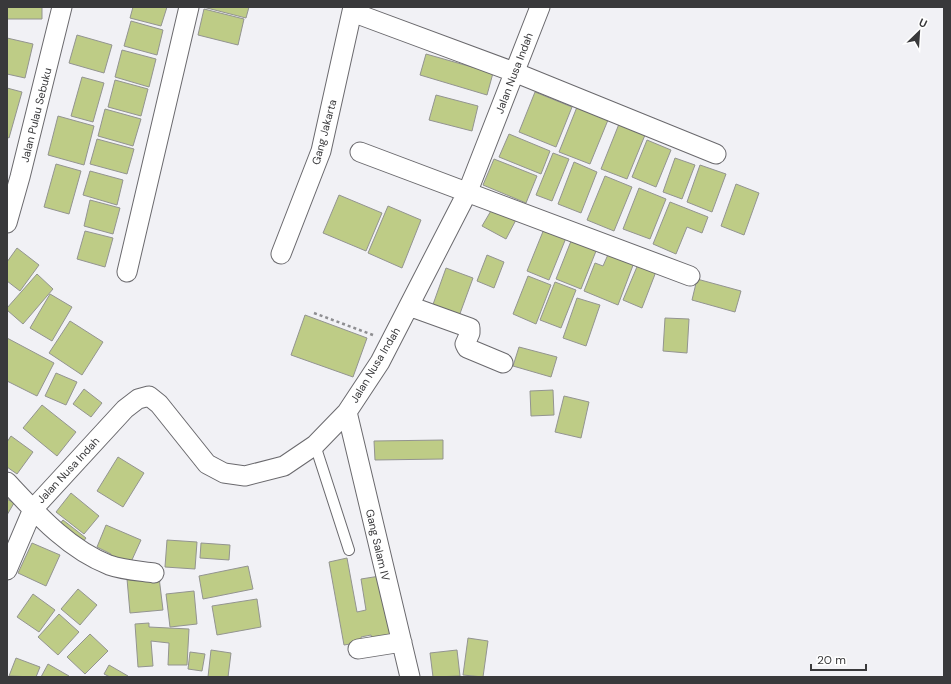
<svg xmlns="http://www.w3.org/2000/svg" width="951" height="684" font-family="'DM Sans',sans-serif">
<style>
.building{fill:#becc86;stroke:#939490}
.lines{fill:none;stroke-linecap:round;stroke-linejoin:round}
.lane-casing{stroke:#6a696d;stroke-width:12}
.street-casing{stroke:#6a696d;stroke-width:21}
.path{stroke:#8e8e91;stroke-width:2.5;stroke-dasharray:3 3;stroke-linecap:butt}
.lane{stroke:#fff;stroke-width:10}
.street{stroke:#fff;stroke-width:19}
.labels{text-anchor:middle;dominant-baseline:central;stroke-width:3;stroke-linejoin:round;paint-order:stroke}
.street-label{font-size:11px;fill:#39393b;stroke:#fff}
</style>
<rect width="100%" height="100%" fill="#f1f1f5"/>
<path class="building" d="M7 7H42V19H7Z
M133 7H167L161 26 130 18Z
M203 7H249L246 18Z
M204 9 244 19 238 45 198 35Z
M131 21 163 30 157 55 124 46Z
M77 35 112 45 104 73 69 63Z
M7 38 33 44 25 78 7 74Z
M122 50 156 59 149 87 115 77Z
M426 54 493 73 487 95 420 75Z
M82 77 104 83 93 122 71 116Z
M115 80 148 89 141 116 108 107Z
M7 88 22 92 9 138 7 137Z
M535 92 572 107 556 147 519 132Z
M436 95 478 106 472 131 429 120Z
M577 107 608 120 590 164 559 152Z
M105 109 141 119 133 146 98 136Z
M58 116 94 126 84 165 48 155Z
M619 124 645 135 627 179 601 169Z
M509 134 550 151 541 174 499 157Z
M97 139 134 149 127 174 90 164Z
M647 140 671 150 656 187 632 177Z
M553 153 569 159 552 201 536 195Z
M675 158 695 165 682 199 663 192Z
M494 159 537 176 526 203 483 185Z
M574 162 597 172 581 213 558 204Z
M56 164 81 171 69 214 44 207Z
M700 165 726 174 712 212 687 202Z
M90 171 123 180 117 205 83 195Z
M605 176 632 187 614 231 587 220Z
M736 184 759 193 744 235 721 226Z
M639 188 666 199 650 239 623 229Z
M339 195 382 213 366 251 323 233Z
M90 200 120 208 113 234 84 226Z
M670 202 708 217 702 233 687 227 676 254 653 244Z
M495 204 518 216 506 239 482 226Z
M388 206 421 220 402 268 368 253Z
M544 229 566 238 549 280 527 271Z
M85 231 113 238 105 267 77 259Z
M573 236 598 246 581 289 556 279Z
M17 248 39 265 20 291 7 281V262Z
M610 250 635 260 618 305 584 291 595 263 603 266Z
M487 255 504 262 494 288 477 281Z
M639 262 657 269 642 308 623 300Z
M446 268 473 278 458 319 431 310Z
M37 274 53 289 23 324 7 310V308Z
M528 276 551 285 536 324 513 314Z
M697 279 741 291 735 312 692 300Z
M555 282 576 290 561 328 540 320Z
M50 294 72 307 52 341 30 328Z
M577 298 600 305 586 346 563 338Z
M305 315 367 338 353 377 291 355Z
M665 318 689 319 687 353 663 351Z
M70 321 103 342 82 375 49 353Z
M7 338 54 363 37 396 7 381Z
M519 347 557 357 551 377 513 366Z
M56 373 77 382 66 405 45 396Z
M84 389 102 403 91 417 73 404Z
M553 390 554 415 531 416 530 391Z
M564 396 589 402 581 438 555 432Z
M42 405 76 432 57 456 23 428Z
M11 436 33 452 17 474 7 467V442Z
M443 440V459L375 460 374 441Z
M118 457 144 473 123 507 97 491Z
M71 493 99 516 84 534 56 512Z
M7 499 14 503 7 515Z
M63 520 86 538 80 546 57 527Z
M106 525 141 540 131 562 109 561 111 554 97 547Z
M167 540 197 542 195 569 165 567Z
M32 543 60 555 46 586 18 573Z
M201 543 230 545 229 560 200 558Z
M347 558 357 612 366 610 361 579 380 576 391 640 373 644 371 635 361 637 362 642 344 645 329 562Z
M248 566 253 589 203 599 199 576Z
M159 577 163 610 130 613 127 579Z
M78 589 97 605 80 625 61 609Z
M194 591 197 624 170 627 166 594Z
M33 594 55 610 39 632 17 617Z
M257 599 261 627 217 635 212 606Z
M59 614 79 632 58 655 38 637Z
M149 623V627L189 629 187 665H168L169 643 151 641 153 666 138 667 135 624Z
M90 634 108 651 85 674 67 657Z
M468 638 488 641 483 677 463 675Z
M211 650 231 653 228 677H208Z
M457 650 460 676 433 677 430 653Z
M190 652 205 654 202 671 188 669Z
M16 658 40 667 36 677 9 676Z
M48 664 69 676V677H41Z
M109 665 128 676V677H110L104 674Z"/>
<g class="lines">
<defs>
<path id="lane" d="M315 445 349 550"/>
<path id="street" d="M352 12 514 72 716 154
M360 152 690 276
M7 223 20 177 62 7
M281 254 321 151 353 7
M127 272 189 7
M409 306 470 328V333L465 344 467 348 503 363
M347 412 410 677
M7 482C37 514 68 549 109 565 123 570 140 571 154 573
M7 570 33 509 125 409 138 399 149 396 159 404 207 464 224 473 245 476 284 466 315 445 347 412 380 362 468 191 540 7
M358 649 402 642"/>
</defs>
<use href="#lane" class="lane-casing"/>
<use href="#street" class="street-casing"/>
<path class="path" d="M314 313 373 335"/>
<use href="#lane" class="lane"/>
<use href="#street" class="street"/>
</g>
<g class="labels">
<g class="street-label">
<text transform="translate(514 73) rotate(-69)">Jalan Nusa Indah</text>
<text transform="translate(36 115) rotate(-76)">Jalan Pulau Sebuku</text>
<text transform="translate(324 132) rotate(-75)">Gang Jakarta</text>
<text transform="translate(375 365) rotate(-59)">Jalan Nusa Indah</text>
<text transform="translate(68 470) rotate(-47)">Jalan Nusa Indah</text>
<text transform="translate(378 545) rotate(77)">Gang Salam IV</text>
</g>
</g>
<rect width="951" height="684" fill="none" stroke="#39393b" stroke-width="16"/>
<g transform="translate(919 32) rotate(25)" stroke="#ffffff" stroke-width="3" paint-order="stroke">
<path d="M0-3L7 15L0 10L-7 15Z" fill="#39393b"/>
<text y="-6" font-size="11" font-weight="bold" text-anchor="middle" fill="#39393b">U</text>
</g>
<path d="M811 664v6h55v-6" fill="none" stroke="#39393b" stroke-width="2"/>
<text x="817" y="664" font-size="12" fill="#39393b" stroke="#ffffff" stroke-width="3" paint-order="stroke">20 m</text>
</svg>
